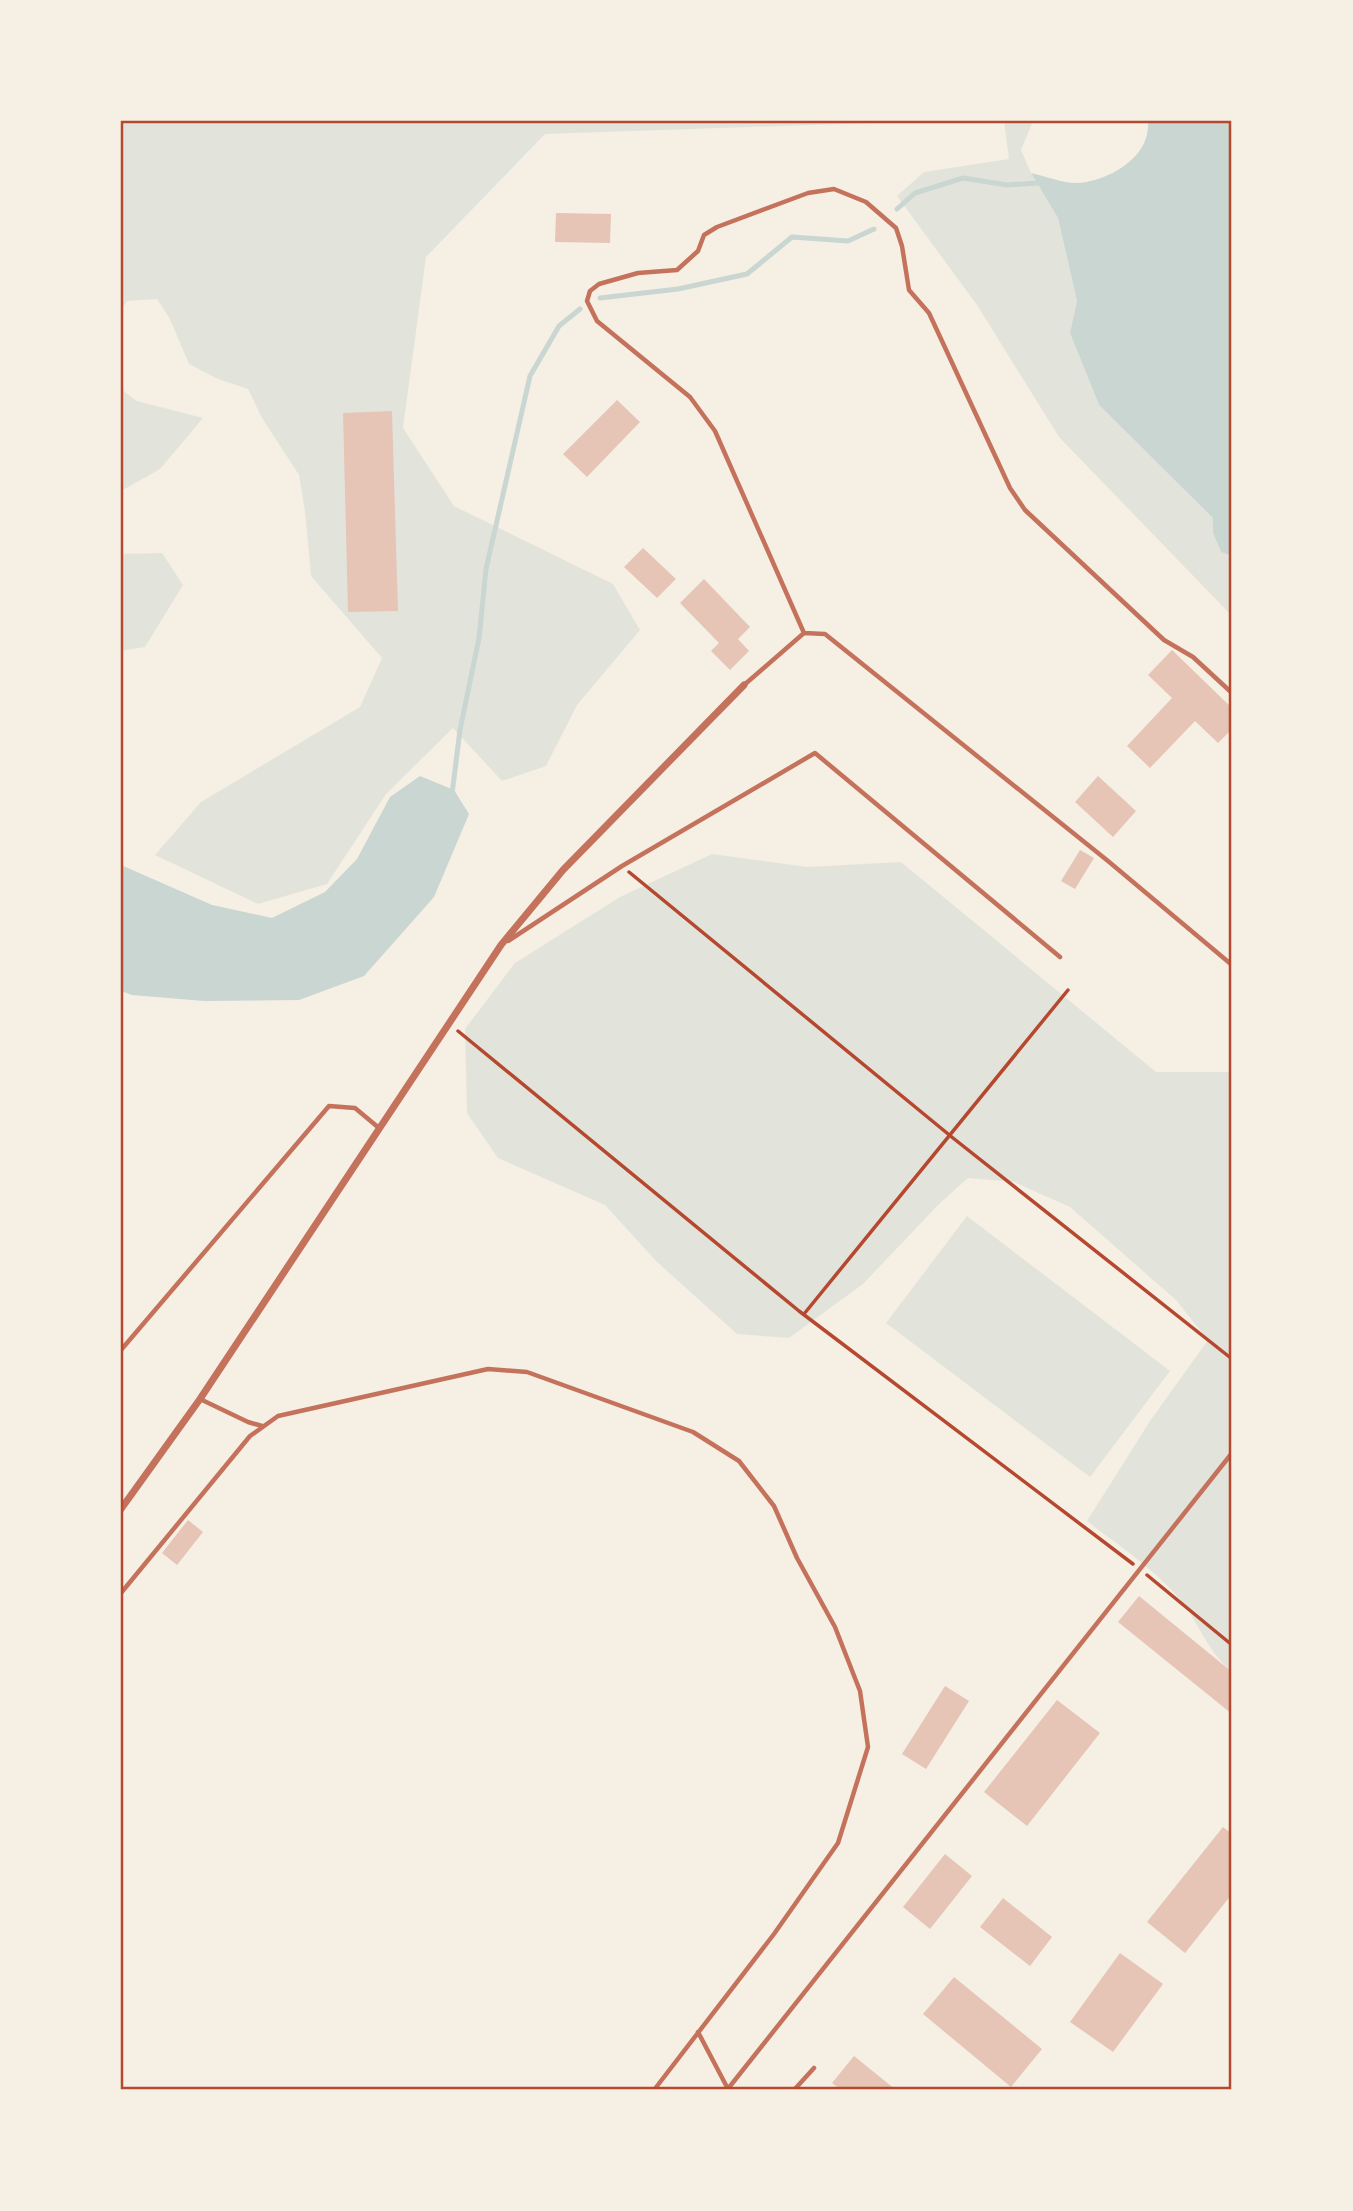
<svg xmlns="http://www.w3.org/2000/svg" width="1353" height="2211" font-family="Georgia,serif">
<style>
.green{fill:#e2e4dc}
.water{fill:#c9d6d2}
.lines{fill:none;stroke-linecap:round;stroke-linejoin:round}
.stream{stroke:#c9d6d2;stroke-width:5}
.building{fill:#e6c5b7}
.path{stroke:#b5482f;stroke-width:3.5}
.service{stroke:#c5725c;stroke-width:4.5}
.minor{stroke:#c5725c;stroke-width:7}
.neatline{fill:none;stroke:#b5482f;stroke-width:2.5}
</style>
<rect width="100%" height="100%" fill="#f6efe4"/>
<path class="green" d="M121 121H929L545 134 426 257 403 428 454 506 613 584 640 630 577 705 546 766 502 781 453 728 386 794 327 884 258 904 155 855 201 802 360 707 382 658 311 576 305 511 299 475 262 418 248 389 218 379 189 364 170 319 157 299 127 301 121 310Z
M1004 121H1033L1021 150 1031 173 1058 218 1077 301 1070 333 1099 405 1213 518V533L1221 552 1232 556V616L1059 437 977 305 897 196 924 172 1009 159Z
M121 389 137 401 203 418 160 469 121 491Z
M162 553 183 585 145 647 121 651V554Z
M712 854 807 867 901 862 1156 1072H1232V1672C1209 1653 1200 1626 1182 1602 1156 1570 1119 1546 1087 1521L1150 1421 1208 1340 1176 1300 1070 1207 1014 1182 968 1178 939 1204 863 1284 789 1338 737 1334 655 1260 605 1205 498 1158 467 1113 465 1029 515 963 620 897Z
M967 1216 1170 1371 1090 1477 886 1323Z"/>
<path class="water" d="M1148 121H1232V556L1221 552 1213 533V518L1099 405 1070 333 1077 301 1058 218 1031 173C1045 176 1065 184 1079 183 1110 180 1151 157 1148 121Z
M420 776 454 790 469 814 434 897 364 976 299 1000 204 1001 132 995 121 991V865L212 905 272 918 325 892 357 859 390 797Z"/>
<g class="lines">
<path class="stream" d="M897 209 915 193 963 178 1007 185 1038 183
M600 298 678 289 747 274 792 237 848 241 874 229
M452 794 460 730 479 638 486 569 530 376 559 326 580 309"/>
</g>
<path class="building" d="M556 213 611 214 610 243 555 242Z
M617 400 640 422 587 477 563 454Z
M392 411 398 611 348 612 343 413Z
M643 548 676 579 657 598 624 567Z
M704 579 750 627 738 639 749 651 730 670 711 651 719 643 680 603Z
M1172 650 1232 708V729L1218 743 1195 721 1150 768 1127 746 1172 698 1148 675Z
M1098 776 1136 811 1113 837 1075 802Z
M1080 850 1094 858 1075 889 1061 881Z
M188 1520 203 1532 177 1565 162 1553Z
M1139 1596 1232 1672V1714L1118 1622Z
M945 1686 969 1701 926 1769 902 1754Z
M1057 1700 1100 1733 1027 1826 984 1792Z
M1223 1827 1232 1834V1894L1185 1953 1147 1922Z
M945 1854 972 1876 930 1929 903 1907Z
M1003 1898 1052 1937 1030 1966 980 1927Z
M1120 1953 1163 1984 1113 2052 1070 2022Z
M954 1977 1042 2049 1011 2087 923 2014Z
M854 2056 896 2090H841L832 2083Z"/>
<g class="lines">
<path class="path" d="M629 872 953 1138 1232 1359
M458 1031 799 1311 1133 1564
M804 1314 1068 990
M1147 1575 1232 1645"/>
<path class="service" d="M804 633 715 431 690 397 597 321 587 301 590 291 599 284 638 273 677 270 698 251 704 235 717 227 808 193 834 189 866 202 896 228 902 246 909 290 929 313 1010 488 1025 510 1164 640 1193 657 1232 693
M744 685 804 633 825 634 1108 861 1232 965
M508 941 622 866 815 753 1060 957
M121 1350 329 1106 355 1108 379 1128
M200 1399 248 1422 262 1426
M121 1593 250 1436 278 1416 488 1369 527 1372 693 1432 739 1461 774 1506 797 1558 835 1627 860 1691 868 1747 838 1843 774 1934 654 2090
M698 2032 728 2089
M727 2090 1232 1453
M794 2090 814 2068"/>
<path class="minor" d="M121 1509 200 1399 501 945 563 870 744 685"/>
</g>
<rect width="1353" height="2211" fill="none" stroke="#f6efe4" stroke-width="245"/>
<rect x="122" y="122" width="1108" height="1966" class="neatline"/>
</svg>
